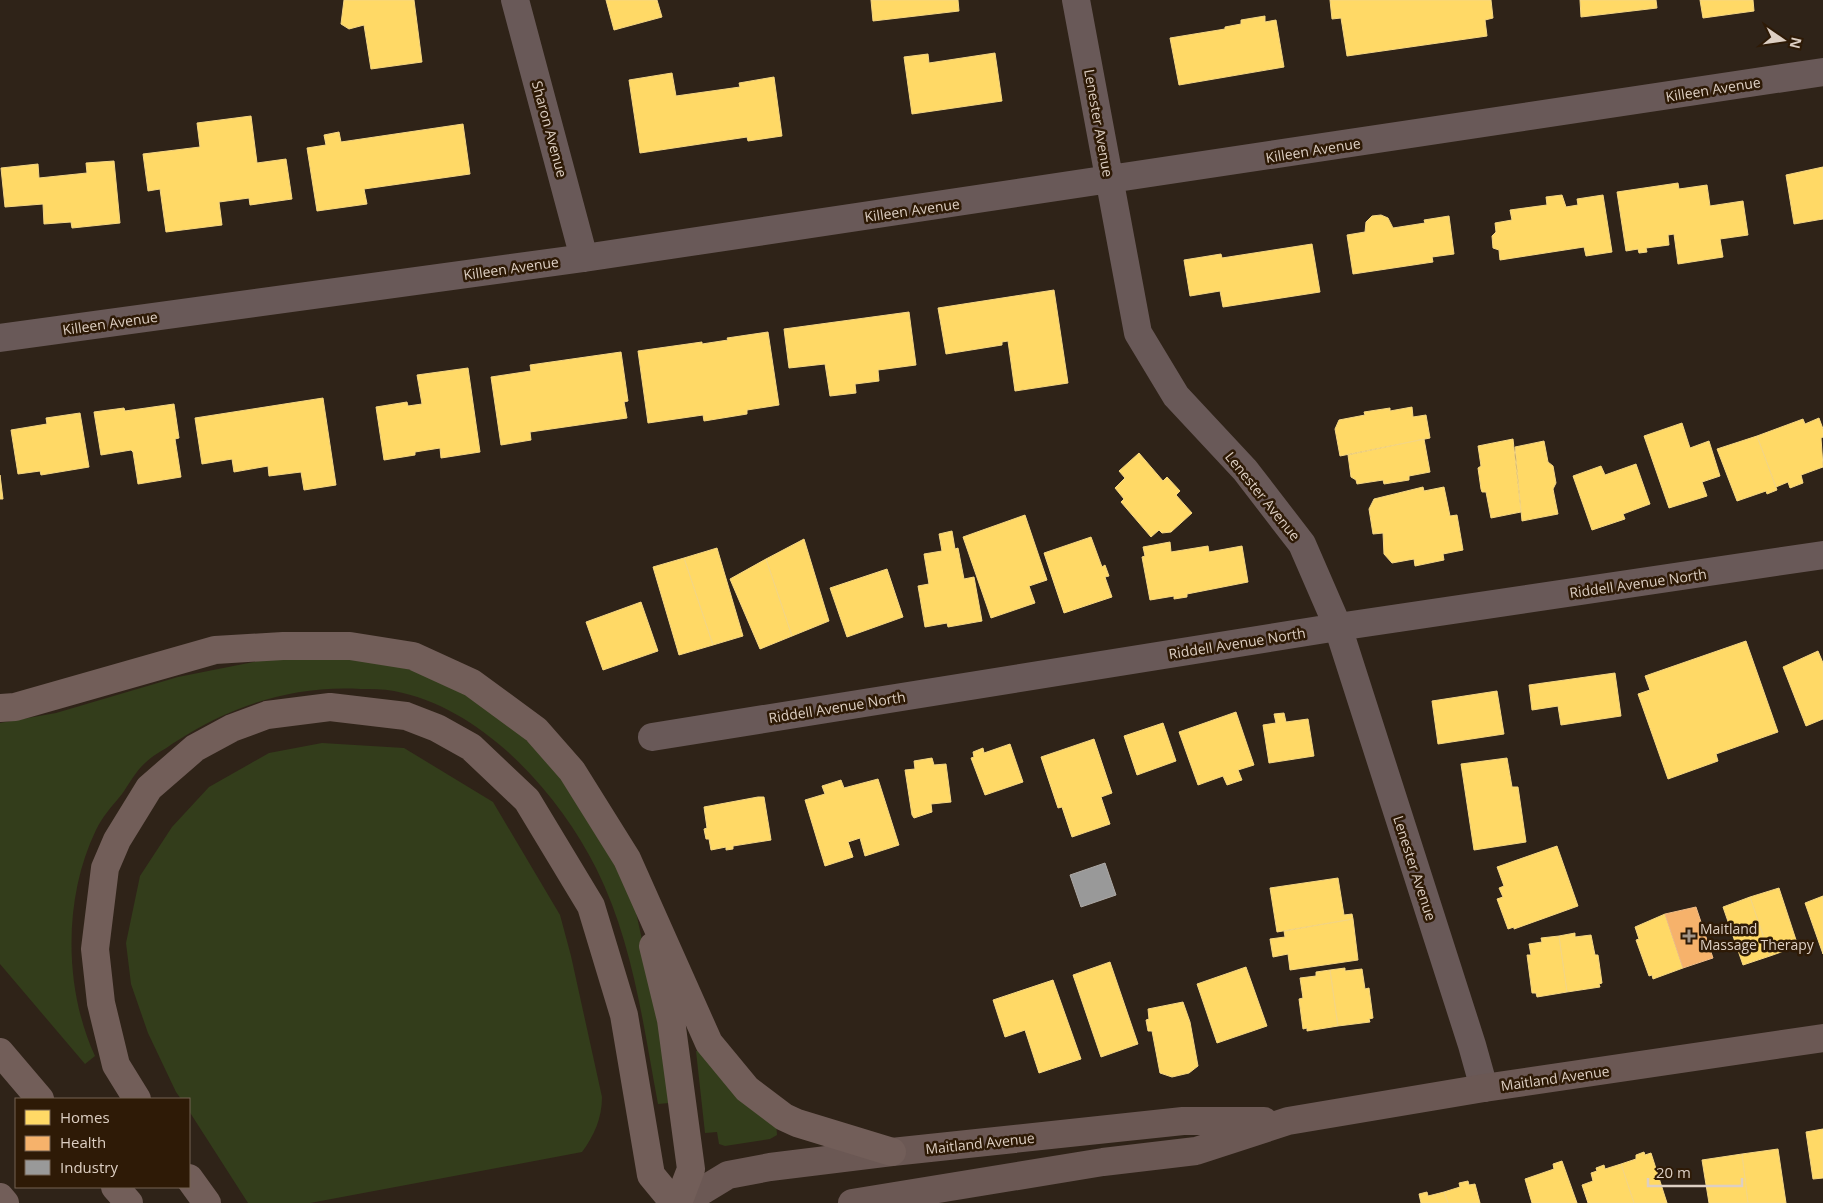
<svg xmlns="http://www.w3.org/2000/svg" width="1823" height="1203" font-family="'Open Sans',sans-serif">
<style>
.green{fill:#333d1b}
.homes{fill:#ffd966;stroke:#f5d682}
.health{fill:#f6b26b;stroke:#eebb85}
.industry{fill:#999;stroke:#ada9a6}
.lines{fill:none;stroke-linecap:round;stroke-linejoin:round}
.minor{stroke:#695958;stroke-width:28}
.major{stroke:#6b5854;stroke-width:28}
.highway{stroke:#725e59;stroke-width:28}
.poi-dot{fill:#a09387;stroke:#2e1a06;stroke-width:2}
.labels{text-anchor:middle;dominant-baseline:central;stroke-width:5;stroke-linejoin:round;paint-order:stroke}
.street-label{font-size:14px;fill:#ddcfc3;stroke:#2e1a06}
.poi-label{font-size:14px;fill:#ddcfc3;stroke:#2e1a06;text-anchor:start}
</style>
<rect width="100%" height="100%" fill="#2f2318"/>
<path class="green" d="M302 656 378 662 420 672 476 699 521 734 559 775 620 873 636 912 655 1000 669 1103 658 1104C643 1024 633 942 596 868 558 792 481 707 394 691 383 689 371 689 361 689 292 685 229 706 172 744 164 750 153 755 145 763 136 771 129 784 122 794 113 805 102 817 96 830 63 898 64 989 95 1056L85 1064 0 964V723L56 713 178 677 263 660Z
M322 743 404 748 493 802 560 915 571 956 602 1097C602 1118 594 1136 582 1152L310 1203H248L189 1111V1099H181L176 1092 148 1033 131 984 126 943 140 876 172 827 209 787 269 753Z
M696 1051H706L776 1121 777 1135 770 1139 725 1146 719 1144 717 1132 705 1133Z"/>
<path class="homes" d="M344 0H414L422 62 371 69 364 25 349 29 341 24Z
M606 0H657L662 17 614 30Z
M871 0H958L959 11 873 21Z
M1330 0H1491L1493 18 1485 20 1487 36 1347 56 1341 18 1332 19Z
M1580 0H1656L1657 8 1581 17Z
M1700 0H1753L1754 11 1703 18Z
M1265 16V22L1276 20 1284 67 1179 85 1170 38 1225 29V27L1241 24V20Z
M995 53 1002 101 912 114 904 57 928 54 929 63Z
M672 73 676 96 740 87 739 83 774 77 782 136 748 141 747 137 640 153 629 80Z
M251 116 257 163 286 159 292 199 250 205 249 198 219 202 222 225 166 232 160 189 148 191 143 154 200 147 197 123Z
M463 124 470 174 364 189 367 204 317 211 307 148 326 145 324 135 339 132 341 142Z
M114 161 120 223 72 228 71 222 44 224 43 204 5 207 1 168 38 164 39 178 87 173 86 163Z
M1823 167V219L1794 224 1786 175Z
M1678 183 1679 189 1707 185 1710 206 1743 201 1748 235 1720 239 1723 257 1678 264 1674 234 1668 235 1669 245 1646 248 1647 252 1639 253 1638 249 1626 251 1617 192Z
M1562 195 1566 207 1578 205 1577 199 1603 195 1612 252 1586 256 1584 247 1500 260 1499 250 1493 248 1492 236 1496 232 1495 223 1512 220 1510 210 1547 205 1546 197Z
M1381 215 1388 218 1393 228 1425 223 1424 220 1449 216 1454 254 1432 257 1433 262 1353 274 1347 235 1365 232 1366 222 1372 216Z
M1312 244 1320 292 1223 307 1220 291 1190 296 1184 260 1221 254 1222 258Z
M1054 290 1068 383 1015 391 1008 341 1002 342V345L946 354 938 308Z
M909 312 916 365 878 370 879 381 855 384 856 393 830 396 825 364 789 368 784 329Z
M768 332 779 405 747 410V414L704 421 703 415 648 423 638 351 702 342V344L728 340 727 338Z
M621 352 628 401 624 402 627 418 530 432 531 440 501 445 491 377 531 371 530 365Z
M468 368 480 452 441 458 440 448 415 452V455L384 460 376 407 407 402 408 406 422 404 417 375Z
M323 398 336 485 304 490 301 472 269 476 268 466 234 472 232 459 202 464 195 418Z
M174 404 179 438 175 439 181 477 138 484 133 452 131 450 101 455 94 412 124 408 125 411Z
M1412 407 1413 417 1426 415 1430 438 1340 456 1335 429 1339 420 1365 415 1364 412 1390 408V411Z
M80 413 89 467 41 475 40 471 18 474 11 430 47 424 46 418Z
M1819 418 1823 429V437L1821 438 1823 467 1801 475 1803 483 1790 488 1788 482 1776 487 1757 436 1803 419 1805 424Z
M1682 423 1690 448 1709 441 1720 476 1702 482 1707 496 1669 508 1644 436Z
M1757 436 1777 490 1767 494 1766 491 1737 501 1717 449Z
M1424 439 1430 472 1409 476V480L1384 484 1383 480 1357 484 1356 480 1351 477 1348 455Z
M1513 439 1521 512 1491 518 1486 492H1482L1481 489 1478 468 1481 466 1478 446Z
M1544 441 1548 462 1553 466 1556 483 1553 489 1558 514 1522 521 1515 447Z
M1139 453 1163 481 1167 477 1180 491 1176 495 1192 513 1171 532 1162 533 1159 530 1151 537 1121 502 1124 499 1115 488 1125 478 1119 471Z
M1636 464 1650 504 1623 514 1625 519 1592 530 1573 476 1601 466 1605 475Z
M0 475 3 499H0Z
M1423 487 1424 491 1444 487 1450 516 1457 515 1463 550 1443 554 1444 560 1415 566 1414 559 1392 563 1384 554 1383 533 1373 534 1369 509 1374 499Z
M1025 515 1047 580 1029 586 1035 603 991 618 963 537Z
M952 531 955 549 958 548 964 579 974 577 982 621 948 627 947 623 925 627 918 586 929 584 924 554 942 551 939 534Z
M1091 537 1102 567 1105 565 1109 576 1105 577 1112 597 1064 613 1044 553Z
M804 539 829 621 792 636 766 559Z
M1170 542 1171 552 1208 546 1209 552 1242 546 1248 582 1187 594V597L1174 599V596L1150 600 1142 557 1145 556 1143 547Z
M717 548 743 636 713 645 684 558Z
M684 558 713 645 679 655 653 567Z
M766 559 792 636 760 649 730 579Z
M887 569 903 617 847 637 830 588Z
M641 602 658 651 603 670 586 622Z
M1746 641 1778 732 1716 754 1718 761 1668 779 1638 694 1650 690 1645 676Z
M1818 651 1823 663V719L1806 726 1783 667Z
M1615 673 1621 716 1561 725 1558 706 1532 710 1529 685Z
M1497 691 1504 734 1438 744 1432 701Z
M1236 712 1254 765 1238 770 1242 780 1227 785 1223 776 1198 785 1179 732Z
M1284 713 1286 722 1308 719 1314 756 1269 763 1263 725 1276 723 1274 714Z
M1163 723 1176 761 1137 775 1124 736Z
M1094 739 1112 793 1101 797 1110 824 1072 837 1062 807 1058 808 1041 757Z
M1010 744 1023 782 985 795 971 758 974 757 973 752 983 748 984 753Z
M932 758 934 765 946 764 951 802 931 804 932 812 914 818 912 815 905 770 915 769 914 761Z
M1507 758 1512 787H1518L1526 842 1474 850 1461 764Z
M878 779 899 845 865 856 860 838 848 842 853 857 825 866 805 800 825 794 822 786 841 780 844 788Z
M758 797H764L771 840 733 846V849L726 850V847L711 850 709 839H706L704 829 707 828 704 807Z
M1557 846 1578 906 1514 929V927L1508 929 1497 899 1503 897 1499 888 1504 886 1497 867Z
M1338 878 1344 915 1352 914 1353 919 1277 932 1270 888Z
M1779 888 1798 946 1770 956 1750 897Z
M1823 896V954L1805 903Z
M1750 897 1770 956 1743 965 1723 907Z
M1665 914 1683 968 1653 979 1652 975 1649 976 1636 940 1639 939 1635 927Z
M1353 919 1358 960 1290 970 1288 954 1273 957 1270 939 1285 937 1284 931Z
M1575 933V937L1591 935 1595 955H1598L1602 983 1599 984 1600 987 1567 992 1559 936Z
M1559 936 1567 992 1537 997 1536 993H1532L1527 955H1531L1529 944 1542 942 1541 938Z
M1110 962 1138 1044 1101 1057 1073 975Z
M1246 967 1267 1026 1217 1043 1197 984Z
M1345 968V971L1362 969 1365 989 1369 988 1373 1018 1369 1019 1370 1022 1338 1026 1330 970Z
M1330 970 1338 1026 1307 1031V1028L1303 1029 1299 999 1303 998 1300 978 1316 976V972Z
M1053 980 1081 1059 1039 1073 1025 1030 1005 1037 993 1000Z
M1183 1002 1190 1022 1198 1066 1189 1073 1172 1077 1160 1073 1152 1031H1148L1146 1020 1149 1019 1148 1009Z
M1823 1129V1178L1813 1179 1806 1132Z
M1778 1149 1786 1203H1748L1742 1154Z
M1644 1152 1645 1155 1651 1153 1667 1203H1634L1621 1164 1636 1159V1155Z
M1742 1154 1748 1203H1709L1702 1160Z
M1562 1161 1577 1203H1532L1525 1179 1554 1169 1553 1164Z
M1621 1164 1634 1203H1588L1582 1185 1593 1181 1591 1173 1597 1171 1596 1168 1604 1165 1605 1169Z
M1468 1181 1469 1185 1475 1184 1480 1203H1448L1444 1192 1460 1187 1459 1183Z
M1427 1192 1428 1196 1444 1192 1448 1203H1421L1419 1194Z"/>
<path class="health" d="M1696 907 1713 958 1683 968 1665 914Z"/>
<path class="industry" d="M1105 863 1116 895 1081 907 1070 875Z"/>
<g class="lines">
<path class="minor" d="M515 0 584 258
M1076 0 1138 333 1176 396 1245 470 1302 544 1338 627 1472 1045 1484 1088
M0 338 584 258 1823 72
M652 737 1338 627 1823 555"/>
<path class="major" d="M682 1203 728 1175 770 1167 892 1152 1183 1121H1264
M852 1203 1103 1162 1196 1151 1288 1121 1484 1088 1823 1038"/>
<path class="highway" d="M0 708 15 707 215 650 283 646H350L413 656 472 683 536 730 572 771 627 859 709 1043 747 1089 784 1117 797 1123 892 1152
M653 946 671 1020 691 1169 678 1203
M0 1052 40 1099
M137 1099 116 1065 101 1003 95 949 105 868 117 840 149 788 195 748 232 728 267 715 330 707 406 716 437 728 471 747 527 800 591 906 624 1015 651 1175 674 1203
M189 1178 207 1203
M115 1187 129 1203
M0 1197 5 1203"/>
</g>
<path class="poi-dot" d="M1686.5 928.5h5v5h5v5h-5v5h-5v-5h-5v-5h5z"/>
<g class="labels">
<g class="street-label">
<text transform="translate(1713 89) rotate(-9)">Killeen Avenue</text>
<text transform="translate(1099 123) rotate(80)">Lenester Avenue</text>
<text transform="translate(550 129) rotate(75)">Sharon Avenue</text>
<text transform="translate(1313 150) rotate(-9)">Killeen Avenue</text>
<text transform="translate(912 210) rotate(-8)">Killeen Avenue</text>
<text transform="translate(511 268) rotate(-8)">Killeen Avenue</text>
<text transform="translate(110 323) rotate(-8)">Killeen Avenue</text>
<text transform="translate(1263 496) rotate(51)">Lenester Avenue</text>
<text transform="translate(1638 583) rotate(-8)">Riddell Avenue North</text>
<text transform="translate(1237 643) rotate(-9)">Riddell Avenue North</text>
<text transform="translate(837 707) rotate(-9)">Riddell Avenue North</text>
<text transform="translate(1415 868) rotate(72)">Lenester Avenue</text>
<text transform="translate(1555 1078) rotate(-8)">Maitland Avenue</text>
<text transform="translate(980 1143) rotate(-6)">Maitland Avenue</text>
</g>
<g class="poi-label">
<text x="1700" y="928">Maitland<tspan x="1700" dy="16">Massage Therapy</tspan></text>
</g>
</g>
<rect x="15" y="1098" width="175" height="90" fill="#2e1a06" stroke="#746252"/>
<rect x="25" y="1110" width="25" height="15" fill="#ffd966" stroke="#746252"/>
<text x="60" y="1123" font-size="15" fill="#ddcfc3">Homes</text>
<rect x="25" y="1136" width="25" height="15" fill="#f6b26b" stroke="#746252"/>
<text x="60" y="1148" font-size="15" fill="#ddcfc3">Health</text>
<rect x="25" y="1160" width="25" height="15" fill="#999999" stroke="#746252"/>
<text x="60" y="1173" font-size="15" fill="#ddcfc3">Industry</text>
<g transform="translate(1783 40) rotate(103)" stroke="#2e1a06" stroke-width="4" paint-order="stroke">
<path d="M0-4L9 19L0 12L-9 19Z" fill="#ddcfc3"/>
<text y="-8" font-size="14" font-weight="bold" text-anchor="middle" fill="#ddcfc3">N</text>
</g>
<path d="M1648 1178v8h94v-8" fill="none" stroke="#ddcfc3" stroke-width="2.5"/>
<text x="1656" y="1178" font-size="15" fill="#ddcfc3" stroke="#2e1a06" stroke-width="4" paint-order="stroke">20 m</text>
</svg>
